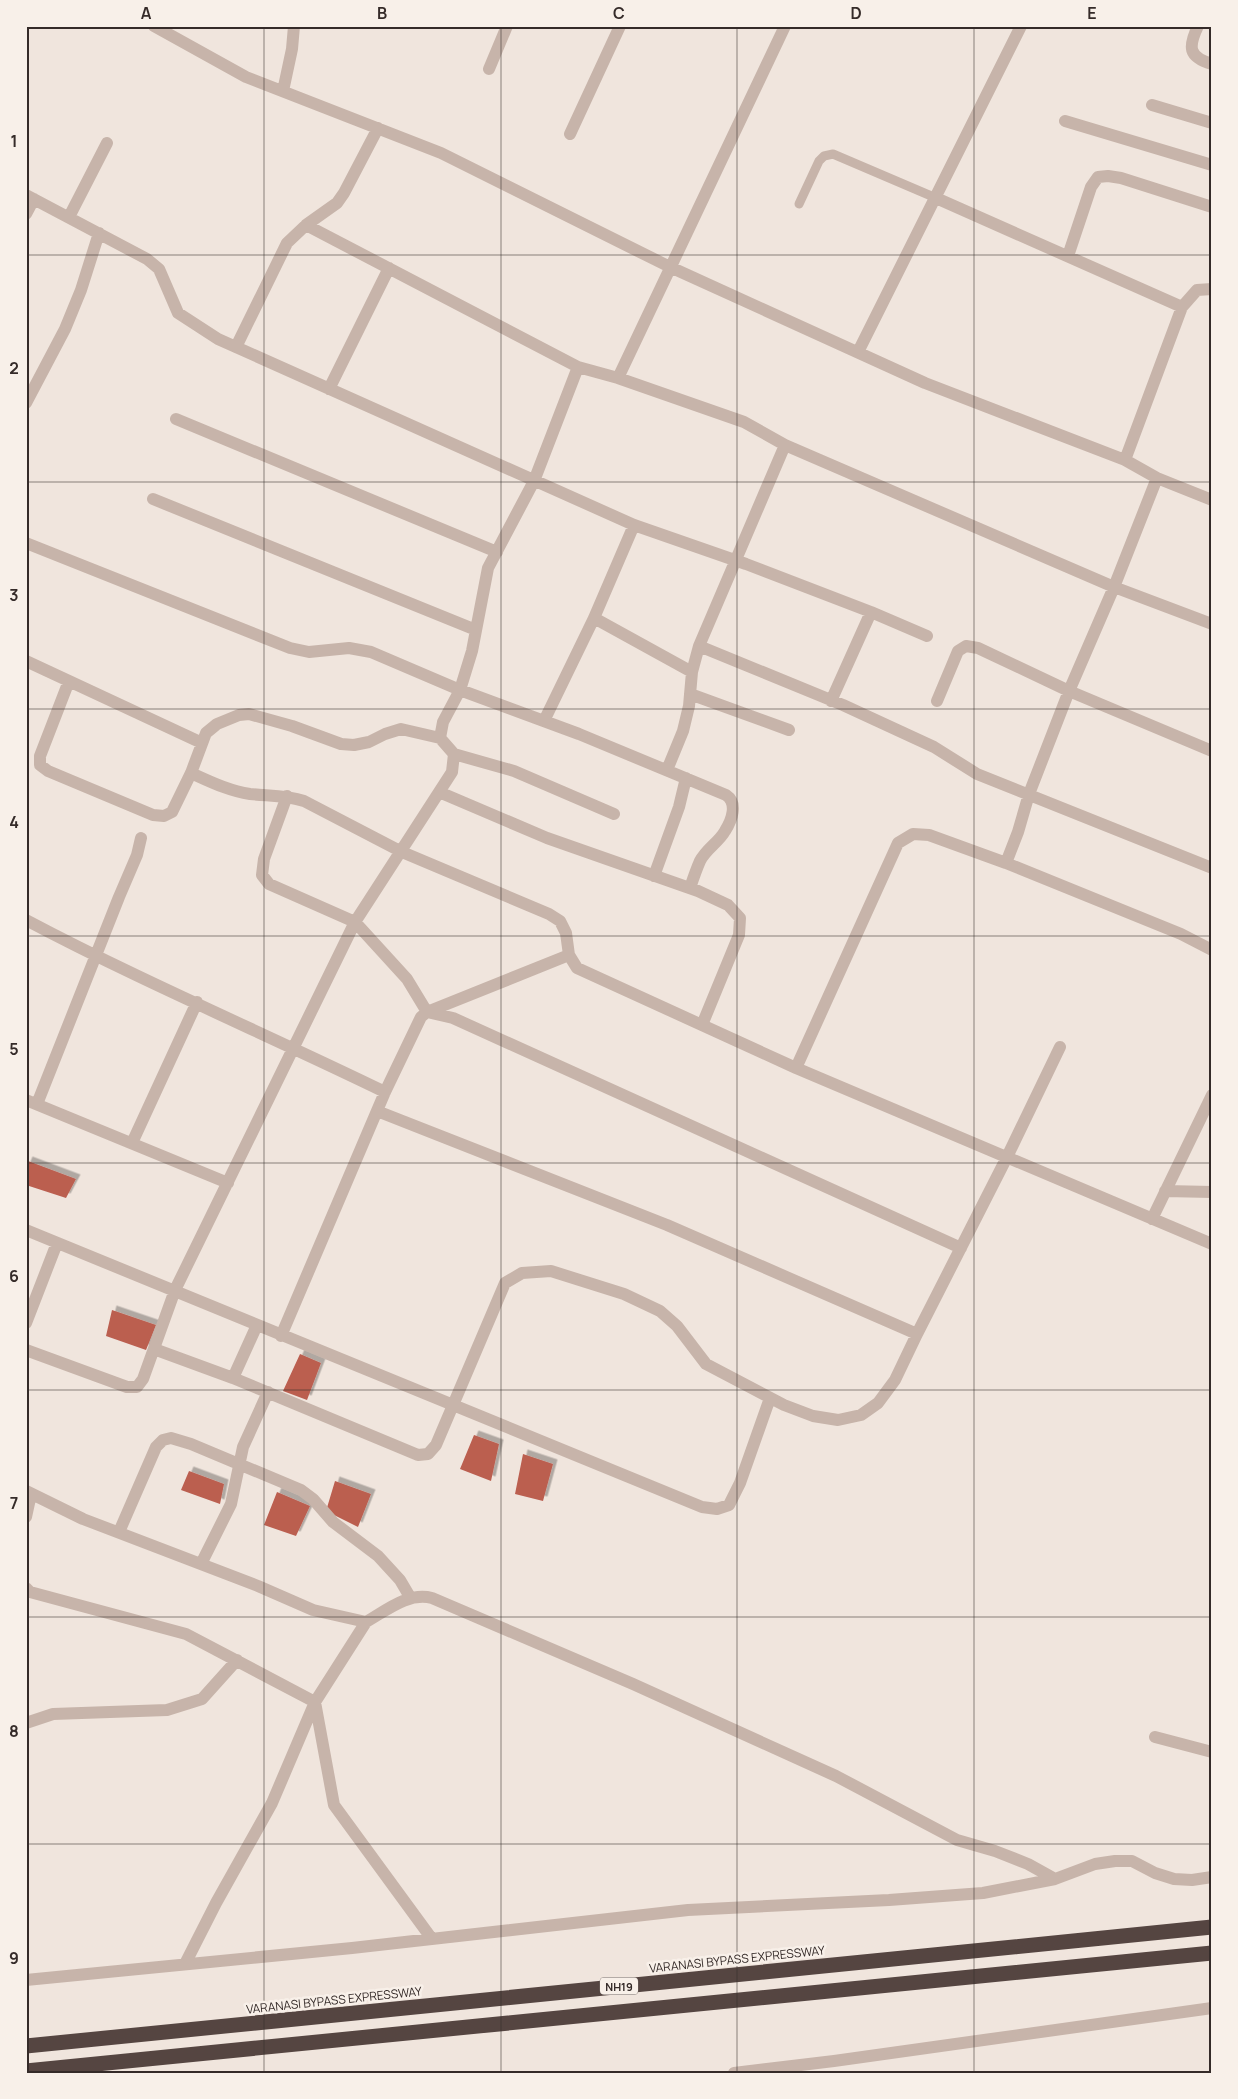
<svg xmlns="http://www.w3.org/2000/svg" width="1238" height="2099" font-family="Manrope,sans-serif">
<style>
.building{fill:#bb5e50;filter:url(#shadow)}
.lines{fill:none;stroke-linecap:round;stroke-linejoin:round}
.lane{stroke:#c7b4aa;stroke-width:9}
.street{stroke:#c7b4aa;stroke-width:12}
.highway{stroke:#554541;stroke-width:15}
.grid{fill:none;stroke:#352b29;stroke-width:1;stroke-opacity:0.55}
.labels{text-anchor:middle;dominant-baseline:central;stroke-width:5;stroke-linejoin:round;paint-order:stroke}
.shield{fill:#f8f0e9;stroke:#706663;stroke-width:1}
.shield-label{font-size:11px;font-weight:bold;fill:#352b29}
.street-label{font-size:12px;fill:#352b29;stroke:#f8f0e9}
.neatline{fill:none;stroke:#352b29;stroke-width:2}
.grid-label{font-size:16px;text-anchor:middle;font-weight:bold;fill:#352b29}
</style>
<defs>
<filter id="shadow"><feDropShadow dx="4.5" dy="-4.5" stdDeviation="0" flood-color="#0004"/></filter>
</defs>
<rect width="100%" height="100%" fill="#f0e5dd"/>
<path class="building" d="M28 1161 76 1179 66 1198 26 1185V1166Z
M112 1310 156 1325 146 1350 106 1336Z
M300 1354 321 1363 307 1400 283 1391Z
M474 1435 499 1444 491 1481 460 1469Z
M523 1454 553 1464 543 1501 515 1494Z
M189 1471 224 1484 220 1504 181 1490Z
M335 1481 371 1494 358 1527 326 1511Z
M277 1492 310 1506 296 1536 264 1525Z"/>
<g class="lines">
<path class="lane" d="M799 204 819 161 824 156 833 154 936 198"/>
<path class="street" d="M154 26 246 77 441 153 670 267 925 383 1125 460
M1198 26C1188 47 1188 57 1212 64
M489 69 507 26
M283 91 292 49 294 26
M1152 105 1212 123
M1065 121 1212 165
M570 134 620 26
M26 195 147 259 159 269 178 313 218 339 634 525 746 564 871 612 927 636
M936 198 1182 307
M26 214 34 199
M69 217 107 143
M306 225 578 367
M1068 256 1091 187 1098 177 1108 176 1121 178 1212 207
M1212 289 1197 290 1182 307 1125 460 1157 478 1212 500
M236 347 287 243 306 225 337 203 344 193 378 128
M858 352 1021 26
M618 378 744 422 785 445 1114 587 1212 624
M329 389 389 268
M26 403 65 329 81 290 99 233
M176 419 497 552
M153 499 476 630
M26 543 290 648 309 652 349 648 371 652 460 690 579 734 726 795C738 803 732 820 725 831 719 842 706 849 700 861 696 870 693 879 690 888
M594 618 692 672
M699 646 843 705 934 747 977 774 1212 868
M26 661 202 743
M69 681 40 756V765L48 771 153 815 164 816 172 812 191 773 206 733 217 724 239 715 249 714 292 726 341 744 354 745 369 742 385 734 401 729 440 738
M690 694 789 730
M831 701 871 612
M937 701 958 651 966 646 978 648 1069 691 1212 751
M544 721 594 618 634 525
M454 754 514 771 614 814
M667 770 683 731 689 706 692 672 699 646 785 445
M191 773C211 782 229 791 250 794 269 796 286 795 304 801L402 852 549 914 560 921 566 933 569 955 577 968 796 1068 1212 1244
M439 792 547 838 698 891 728 905 740 918 739 935 702 1025
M287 796 264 859 262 875 269 884 355 922 407 979 427 1012 569 955
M1006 863 1018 832 1029 794 1069 691 1114 587 1157 478
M654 876 679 807 686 778
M26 920C143 982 266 1034 385 1092
M796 1068 898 843 913 834 929 835 1006 863 1181 934 1212 950
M26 1100 228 1183
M37 1104 119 897 137 855 141 838
M377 1111 667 1225 917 1334 1007 1157 1060 1047
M132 1143 197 1002
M1165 1191 1212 1192
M1152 1219 1212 1095
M26 1230 702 1507 717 1509 729 1505 740 1483 770 1398
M26 1323 57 1243
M281 1336 385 1092 421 1017 427 1012 453 1018 961 1248
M154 1349 233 1378 418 1455 428 1454 436 1445 505 1283 522 1273 551 1271 624 1294 660 1311 677 1326 706 1364 784 1405 813 1416 838 1420 861 1415 878 1403 895 1380 917 1334
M26 1350 127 1387H137L143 1379 175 1290 355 922 452 772 454 754 440 738 443 722 460 690 472 651 488 568 534 481 578 367 618 378 785 26
M233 1378 257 1325
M26 1491 83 1519 258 1586 313 1610 366 1622C387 1610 408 1592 432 1598L633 1684 836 1776 957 1840 995 1851 1028 1864 1055 1879
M26 1517 31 1494
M119 1532 156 1447 163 1440 171 1438 191 1444 301 1490 313 1499 333 1522 378 1556 400 1580 410 1597
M201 1564 231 1504 243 1447 268 1392
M26 1588 30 1592 186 1634 315 1702 334 1805 432 1939
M26 1723 53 1714 167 1710 202 1699 237 1660
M1155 1737 1212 1752
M185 1964 216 1903 272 1803 315 1702 366 1622
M26 1980 352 1948 688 1910 889 1900 983 1893 1055 1879 1095 1864 1115 1861H1132L1155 1873 1174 1879 1192 1880 1212 1877
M734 2073 834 2061 1212 2008"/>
<path class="highway" d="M26 2046 1212 1927
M26 2071 1212 1953"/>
</g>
<path class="grid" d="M264 26V2073M501 26V2073M737 26V2073M974 26V2073M26 255H1212M26 482H1212M26 709H1212M26 936H1212M26 1163H1212M26 1390H1212M26 1617H1212M26 1844H1212"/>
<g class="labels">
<rect class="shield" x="600" y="1977.5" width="38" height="17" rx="4"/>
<g class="shield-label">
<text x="619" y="1986">NH19</text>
</g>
<g class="street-label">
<text transform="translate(737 1959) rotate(-6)">VARANASI BYPASS EXPRESSWAY</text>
<text transform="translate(334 2000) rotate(-6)">VARANASI BYPASS EXPRESSWAY</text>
</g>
</g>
<rect width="1238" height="2099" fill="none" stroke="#f8f0e9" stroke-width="55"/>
<rect x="28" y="28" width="1182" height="2044" class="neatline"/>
<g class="grid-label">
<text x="146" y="19">A</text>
<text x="382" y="19">B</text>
<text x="619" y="19">C</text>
<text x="856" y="19">D</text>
<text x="1092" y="19">E</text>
<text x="14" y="147">1</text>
<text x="14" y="374">2</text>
<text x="14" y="601">3</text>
<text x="14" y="828">4</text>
<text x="14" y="1055">5</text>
<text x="14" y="1282">6</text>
<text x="14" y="1509">7</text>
<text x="14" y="1737">8</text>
<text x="14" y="1964">9</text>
</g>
</svg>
